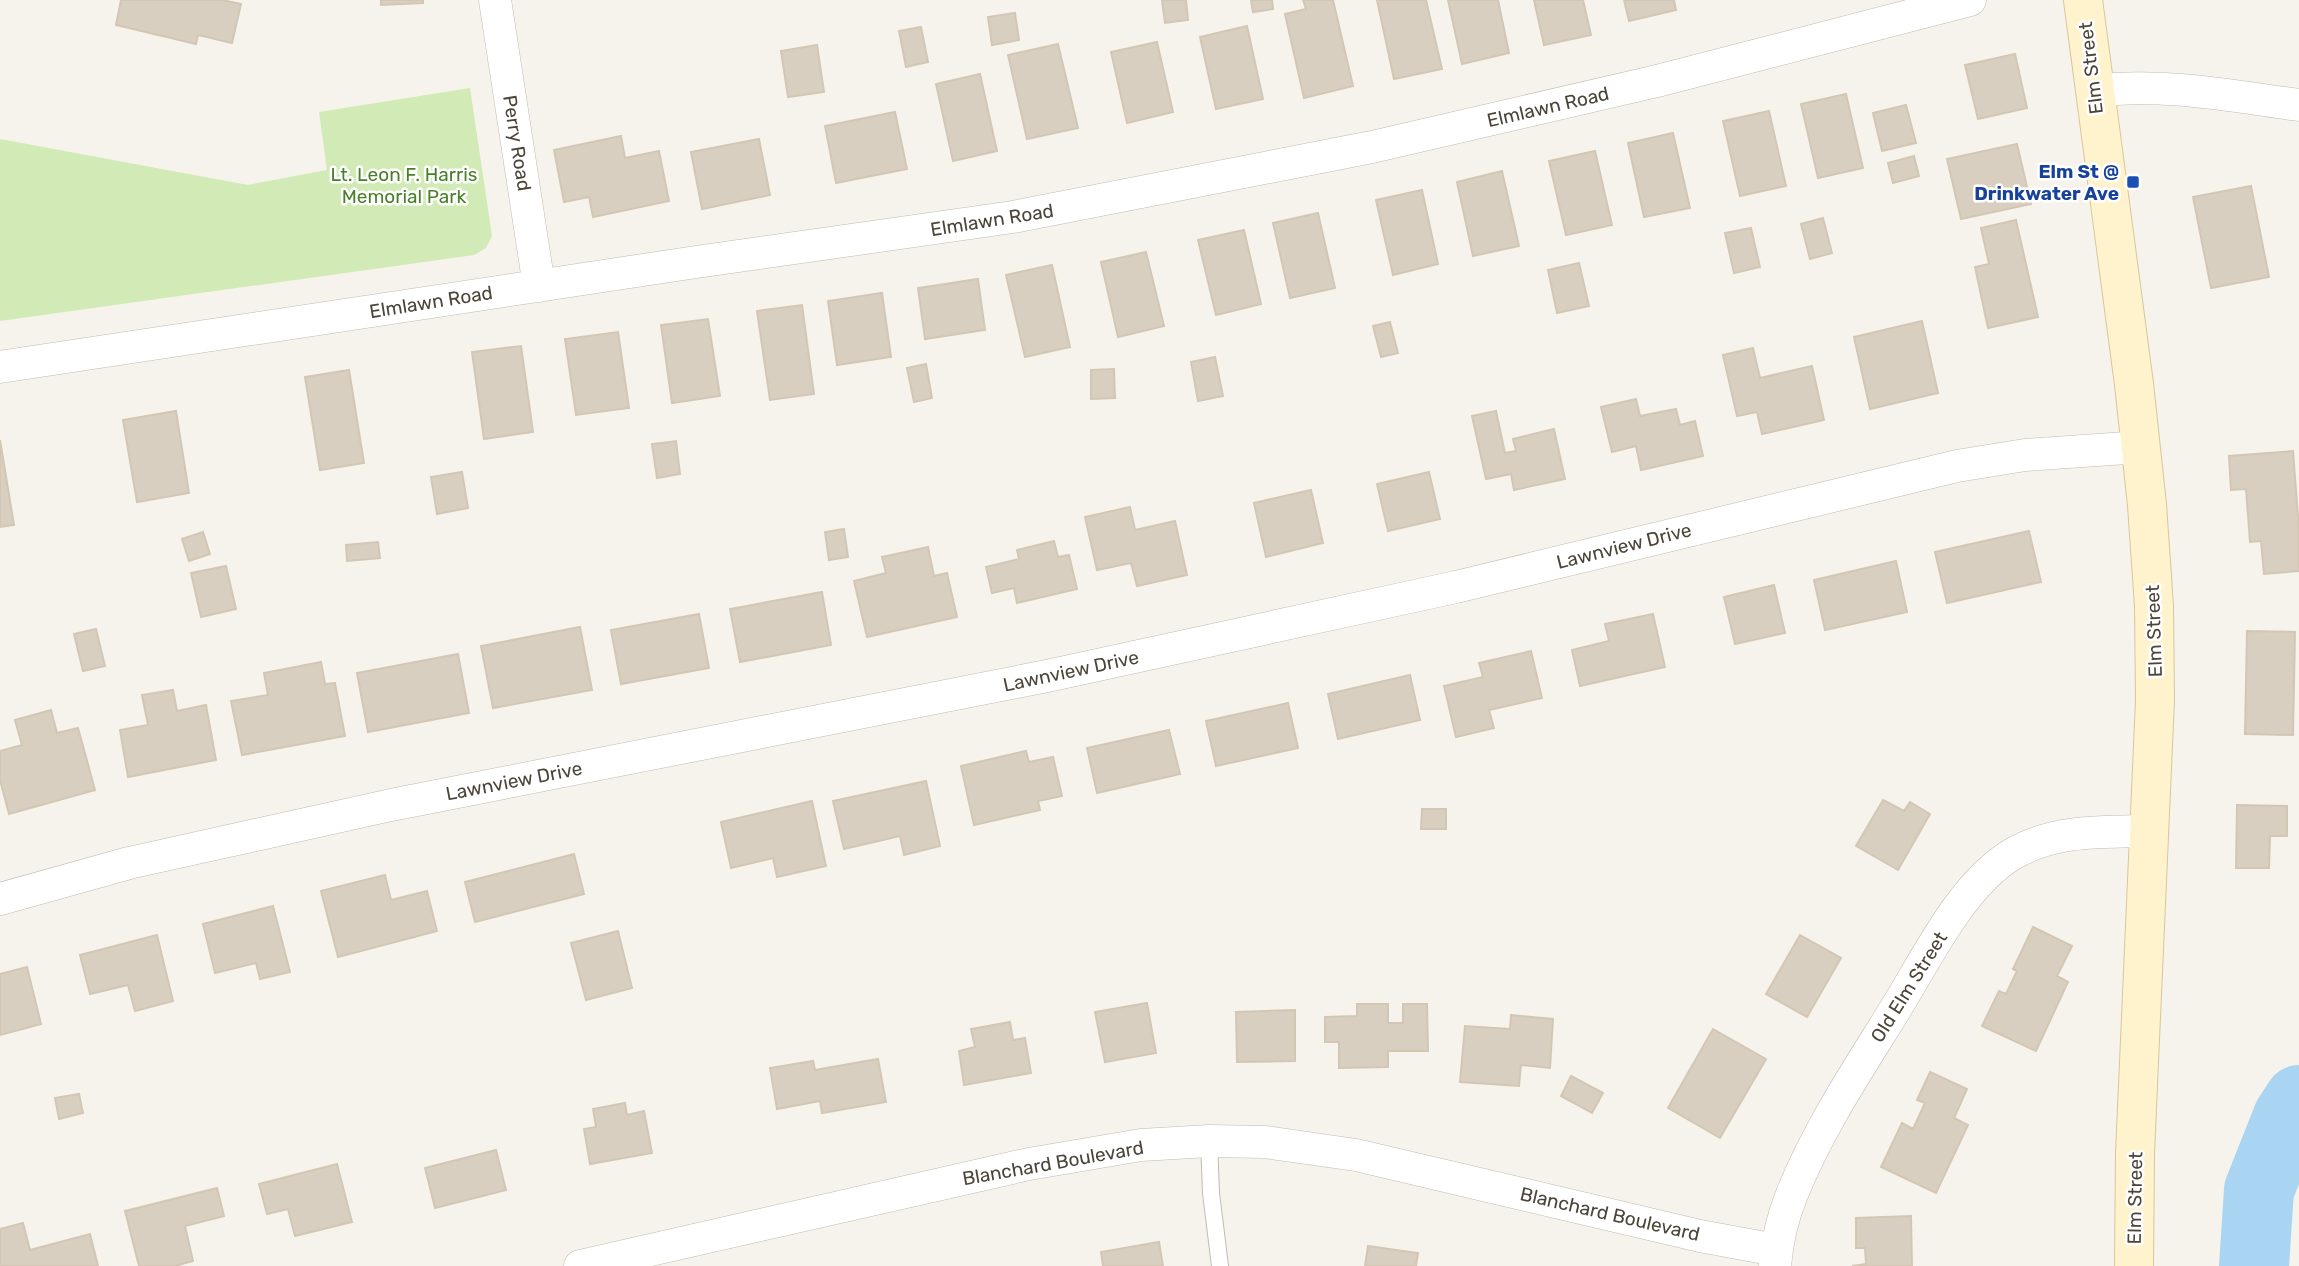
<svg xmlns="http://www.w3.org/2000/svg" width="2299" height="1266" font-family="Rubik,sans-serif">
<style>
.park{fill:#d2eab5}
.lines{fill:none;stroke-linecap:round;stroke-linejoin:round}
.river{stroke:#a9d4f2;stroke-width:70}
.building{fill:#d8cfc1;stroke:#d3c7b4;stroke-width:2}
.service-casing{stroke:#c2bbae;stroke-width:18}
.minor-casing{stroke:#c2bbae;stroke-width:33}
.secondary-casing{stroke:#d6c79b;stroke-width:40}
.service{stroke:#fff;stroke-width:16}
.minor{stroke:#fff;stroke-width:32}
.secondary{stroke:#fff3cd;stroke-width:38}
.transit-dot{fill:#1a4fb4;stroke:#fff;stroke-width:2.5}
.labels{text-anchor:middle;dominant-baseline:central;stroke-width:5;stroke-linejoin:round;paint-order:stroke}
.street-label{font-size:19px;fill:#4b4439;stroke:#fff}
.transit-label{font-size:19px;font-weight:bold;fill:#164399;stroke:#fff;text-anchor:end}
.park-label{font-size:19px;fill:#4a7f2a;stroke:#fff}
</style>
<rect width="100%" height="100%" fill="#f6f3ec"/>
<path class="park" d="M470 88 492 236 486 248 474 255 0 321V139L248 185 327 170 319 112Z"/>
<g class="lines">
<path class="river" d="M2254 1266 2259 1190 2288 1117 2299 1100"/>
</g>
<path class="building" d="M121 0H222L241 4 232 43 198 35 196 44 116 25Z
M381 0H423V3L381 5Z
M1162 0H1186L1188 20 1165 23Z
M1251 0H1272L1273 9 1253 12Z
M1303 0H1333L1353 86 1304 98 1285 14 1306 9Z
M1377 0H1426L1442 69 1394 79Z
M1448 0H1498L1509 53 1462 64Z
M1534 0H1583L1591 35 1544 45Z
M1624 0H1674L1676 10 1629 21Z
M1015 13 1019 40 992 45 988 17Z
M1247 26 1263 99 1216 109 1200 37Z
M921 27 928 62 906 67 899 31Z
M1157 42 1173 112 1127 123 1111 52Z
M1058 44 1078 128 1027 139 1008 55Z
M817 45 824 92 788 97 781 51Z
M2015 54 2027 108 1978 119 1965 65Z
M980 74 997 151 953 161 936 84Z
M1846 94 1863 168 1818 178 1801 104Z
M1906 105 1916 143 1882 151 1873 113Z
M1769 111 1786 186 1740 196 1723 121Z
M895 112 907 169 836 183 825 126Z
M1673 133 1690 208 1644 217 1628 143Z
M621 136 625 158 659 151 669 201 593 217 589 197 564 202 554 150Z
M759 139 770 195 702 209 691 152Z
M2017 144 2031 204 1961 219 1947 159Z
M1595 151 1612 225 1566 235 1549 161Z
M1914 156 1919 176 1893 183 1888 163Z
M1502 171 1519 246 1473 256 1457 182Z
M2251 186 2269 277 2211 288 2193 197Z
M1422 190 1438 264 1393 275 1376 200Z
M1318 213 1335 288 1290 298 1273 223Z
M1823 218 1832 253 1810 259 1801 224Z
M2016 220 2038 317 1988 328 1975 267 1989 264 1981 228Z
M1751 228 1760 267 1734 273 1725 233Z
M1244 230 1261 304 1216 315 1198 240Z
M1146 252 1164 326 1118 337 1101 262Z
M1579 263 1589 306 1557 313 1548 270Z
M1052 265 1070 347 1025 357 1006 275Z
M978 279 985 330 925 339 918 288Z
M882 293 891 357 837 365 828 301Z
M802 305 814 394 770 400 757 311Z
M708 319 720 396 672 403 661 325Z
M1922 321 1938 393 1870 409 1854 337Z
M1390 322 1398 353 1381 357 1373 326Z
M618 332 629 408 576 415 565 339Z
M521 346 533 432 484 439 472 352Z
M1753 348 1760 378 1812 366 1824 420 1762 434 1757 412 1737 416 1723 355Z
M1215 357 1223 396 1198 401 1191 362Z
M926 364 932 398 914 402 907 368Z
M1114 369 1115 398 1091 399V370Z
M349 370 364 463 320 470 305 377Z
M1636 399 1640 416 1676 409 1680 425 1695 421 1703 456 1641 470 1636 446 1612 452 1601 407Z
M176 411 189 493 137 502 123 420Z
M1496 411 1505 453 1516 451 1513 439 1554 429 1565 479 1514 490 1511 474 1486 479 1472 416Z
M0 440 14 525 0 527Z
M676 441 680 474 657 478 652 444Z
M2293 451 2299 529V571L2264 574 2261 541 2250 542 2246 489 2231 490 2229 456Z
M462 472 468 508 437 514 431 477Z
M1429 472 1440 519 1388 531 1377 484Z
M1311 490 1323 543 1266 557 1254 503Z
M1130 507 1135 530 1175 521 1187 575 1137 586 1131 563 1097 570 1085 517Z
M844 529 848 557 829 560 825 532Z
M2029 531 2041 582 1947 603 1935 552Z
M203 532 210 554 189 561 182 539Z
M1054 541 1058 557 1069 555 1077 589 1017 603 1014 588 992 593 986 567 1019 559 1017 550Z
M378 542 380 558 347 561 346 545Z
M928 547 934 576 947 573 957 617 867 637 854 581 886 573 882 557Z
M1896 561 1907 612 1825 630 1814 580Z
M226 566 236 609 201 617 191 573Z
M1774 585 1785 633 1735 644 1724 597Z
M822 592 831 645 740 662 730 609Z
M699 614 709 668 621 684 611 630Z
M1653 614 1665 667 1580 686 1572 650 1609 641 1605 624Z
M580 627 592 690 493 708 481 646Z
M96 629 105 666 83 671 74 634Z
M2247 631 2295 632 2293 735 2245 734Z
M1531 651 1542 698 1489 710 1494 728 1456 737 1444 686 1483 677 1479 663Z
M458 654 469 713 368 732 357 673Z
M321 662 325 684 335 683 345 736 242 755 231 701 268 695 264 673Z
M1410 675 1420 720 1338 739 1328 694Z
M173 690 177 711 206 705 216 760 128 777 120 730 148 725 142 695Z
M1288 703 1298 748 1216 766 1206 721Z
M51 710 57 733 78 728 95 790 9 814 0 780V751L22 745 15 720Z
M1169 730 1180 774 1097 793 1087 748Z
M1026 751 1029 762 1053 757 1062 796 1038 801 1040 810 974 825 961 766Z
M926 781 940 846 904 855 900 836 844 849 833 801Z
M1883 800 1904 811 1910 802 1930 814 1898 870 1856 846Z
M812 801 826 866 777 877 773 858 731 868 721 822Z
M2237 805 2287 806V836H2270L2269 868H2236Z
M1422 809H1446V829H1421Z
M574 854 584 894 475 922 465 882Z
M385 875 391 900 427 891 437 931 338 957 321 891Z
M273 906 290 972 260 979 256 963 215 973 203 924Z
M2033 927 2072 946 2057 976 2068 982 2036 1051 1982 1026 1999 991 2006 994 2017 971 2013 969Z
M618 931 632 988 586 1000 571 943Z
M157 935 173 1001 135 1011 128 985 90 994 80 955Z
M1800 935 1841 958 1807 1017 1766 994Z
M27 967 41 1024 0 1035V974Z
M1147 1003 1156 1053 1105 1062 1095 1012Z
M1357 1004H1388V1023H1403V1004H1427L1428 1051H1388V1067L1339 1068V1042H1325V1017L1357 1016Z
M1295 1010V1061L1237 1062 1236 1012Z
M1511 1015 1553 1019 1550 1068 1521 1065 1519 1086 1460 1082 1465 1026 1510 1029Z
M1010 1022 1013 1040 1025 1038 1031 1073 964 1085 959 1051 975 1047 971 1029Z
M1713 1029 1766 1059 1720 1138 1668 1108Z
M878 1059 886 1102 822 1113 820 1101 777 1109 770 1068 813 1061 815 1070Z
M1930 1072 1967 1089 1954 1118 1968 1125 1936 1193 1881 1167 1902 1123 1913 1129 1925 1103 1917 1100Z
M1571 1076 1603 1093 1592 1113 1561 1096Z
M79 1094 83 1113 59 1119 55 1098Z
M625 1103 627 1115 644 1111 652 1153 590 1164 584 1129 596 1127 593 1109Z
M496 1150 506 1190 435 1208 425 1168Z
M337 1164 352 1222 295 1236 288 1209 267 1214 259 1184Z
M217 1188 224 1216 185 1226 193 1261 175 1266H139L125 1211Z
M1911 1216 1912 1266H1852L1866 1264 1865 1248H1856V1218Z
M23 1223 30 1250 90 1234 98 1266H0V1229Z
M1159 1242 1163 1266H1103L1101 1252Z
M1368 1246 1418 1253 1416 1266H1365Z"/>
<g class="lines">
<defs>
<path id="service" d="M1209 1141 1211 1193 1220 1266"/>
<path id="minor" d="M495 0 539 286
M2093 91C2162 82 2231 96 2299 105
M0 367 703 261 1013 217 1372 147 1657 81 1970 0
M0 899 129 863 391 805 1047 676 1456 587 1957 466 2025 455 2141 447
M580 1266 1029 1164 1141 1145 1209 1141 1265 1142 1356 1155 1700 1236 1776 1250
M1775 1266C1777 1242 1783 1216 1792 1194 1819 1127 1859 1068 1896 1008 1927 958 1961 886 2011 855 2054 829 2102 832 2151 831"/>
<path id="secondary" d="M2083 0 2134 384 2147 505 2154 606 2155 700 2135 1153 2134 1266"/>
</defs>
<use href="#service" class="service-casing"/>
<use href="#minor" class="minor-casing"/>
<use href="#secondary" class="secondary-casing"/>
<use href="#service" class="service"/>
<use href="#minor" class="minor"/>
<use href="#secondary" class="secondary"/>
</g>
<rect class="transit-dot" x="2126" y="175" width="14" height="14" rx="3.5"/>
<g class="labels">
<g class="street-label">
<text transform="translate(2091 68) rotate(-97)">Elm Street</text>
<text transform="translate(1548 107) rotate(-13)">Elmlawn Road</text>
<text transform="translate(517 143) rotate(81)">Perry Road</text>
<text transform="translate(992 220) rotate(-9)">Elmlawn Road</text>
<text transform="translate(431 302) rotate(-9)">Elmlawn Road</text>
<text transform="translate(1624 546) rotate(-14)">Lawnview Drive</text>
<text transform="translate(2154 631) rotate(-92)">Elm Street</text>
<text transform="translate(1071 671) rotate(-12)">Lawnview Drive</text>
<text transform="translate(514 781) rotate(-11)">Lawnview Drive</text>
<text transform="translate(1909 987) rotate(-58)">Old Elm Street</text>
<text transform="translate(1053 1163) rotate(-10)">Blanchard Boulevard</text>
<text transform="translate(2135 1198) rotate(-89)">Elm Street</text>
<text transform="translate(1610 1214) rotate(13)">Blanchard Boulevard</text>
</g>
<g class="transit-label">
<text x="2119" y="171">Elm St @<tspan x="2119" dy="22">Drinkwater Ave</tspan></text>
</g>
<g class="park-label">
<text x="404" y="174">Lt. Leon F. Harris<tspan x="404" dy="22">Memorial Park</tspan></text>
</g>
</g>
</svg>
